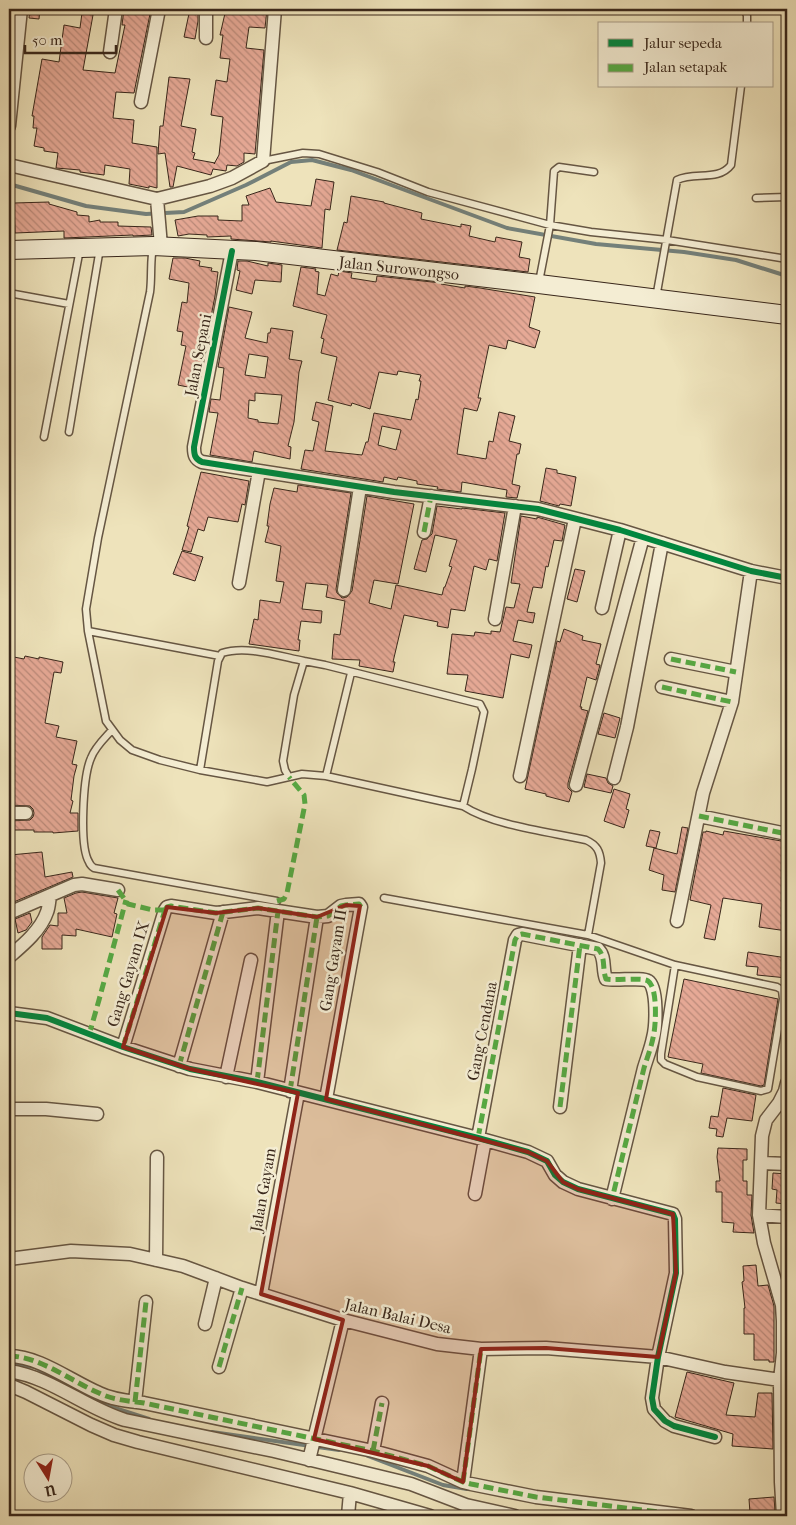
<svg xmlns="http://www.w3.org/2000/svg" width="796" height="1525" font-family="'IM FELL French Canon',serif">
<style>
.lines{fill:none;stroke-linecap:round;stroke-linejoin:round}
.stream{stroke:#74807a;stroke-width:4}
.building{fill:url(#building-back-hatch);stroke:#39271b;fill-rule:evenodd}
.lane-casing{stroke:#665643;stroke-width:9}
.street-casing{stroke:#665643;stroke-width:15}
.secondary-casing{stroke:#39271b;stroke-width:20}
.lane{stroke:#f4edd3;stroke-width:6}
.street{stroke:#f4edd3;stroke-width:12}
.secondary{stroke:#f4edd3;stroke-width:18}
.quiet{stroke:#55aa43;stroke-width:5;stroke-dasharray:10 5;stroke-linecap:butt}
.cycleway-casing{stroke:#f4edd3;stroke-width:9}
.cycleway{stroke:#00873e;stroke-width:6}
.marked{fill:#8f2418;fill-opacity:0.2;stroke:#8f2418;stroke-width:4;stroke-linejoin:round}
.labels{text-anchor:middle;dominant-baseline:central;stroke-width:5;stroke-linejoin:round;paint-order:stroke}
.street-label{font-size:16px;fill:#39271b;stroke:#f4edd3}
</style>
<defs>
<pattern id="building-back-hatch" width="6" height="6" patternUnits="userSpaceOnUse" patternTransform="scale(1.25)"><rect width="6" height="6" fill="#e6a996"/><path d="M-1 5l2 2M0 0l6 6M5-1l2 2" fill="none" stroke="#bb8a7a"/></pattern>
</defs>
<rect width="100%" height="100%" fill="#eee3bb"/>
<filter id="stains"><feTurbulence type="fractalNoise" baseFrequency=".004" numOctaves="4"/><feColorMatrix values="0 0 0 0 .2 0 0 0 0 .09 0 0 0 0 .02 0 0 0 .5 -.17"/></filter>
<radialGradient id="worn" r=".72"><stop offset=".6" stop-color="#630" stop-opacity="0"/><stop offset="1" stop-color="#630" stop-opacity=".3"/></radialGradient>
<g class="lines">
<path class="stream" d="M9 184 86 206 146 214 184 212 246 185 291 162 312 160 351 170 507 228 596 244 684 252 736 260 787 276
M9 1364 35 1367 59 1382
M96 1402 149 1419
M212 1432 339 1450
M368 1456 443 1485 467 1489
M615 1513 635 1516"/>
</g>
<path class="building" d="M30 9H40L39 19 29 18Z
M124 9H151L134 93 116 92 113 118 134 120 132 143 157 147V188L149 186V188L129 184 130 169 105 165 104 175 80 172V170L56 168 58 153 44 151V148L34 146 37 128H33L34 116H32L42 59 59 62 64 25 80 28 82 13 93 15 83 70 115 73 125 25H122Z
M190 9H198V21L195 39 184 37Z
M226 9H267L265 28 249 27 246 48 264 50 255 154 244 153V162L237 166 227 165 226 171 213 169 211 175 177 166 173 187H170L165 153 158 154 160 126H163L169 77 190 79 181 126 196 129 192 152 195 153 193 159 215 163 214 164 219 155 223 117 211 115 216 80 227 82 230 59 220 58 223 35H220Z
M316 179 334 182 330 210 325 209 322 248 271 241V242L231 239V236L207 237V235L189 234 178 236 175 220 198 216H218V220L242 221V205H249L246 196 270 188 276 202 311 206Z
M351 196 384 202V203L422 213 421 219 461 227V224L471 226 469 236 495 242 496 237 522 242 519 257 530 259 528 272 337 250 344 222 347 223Z
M49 202V204L77 212V215L89 216V222L100 220V222H118V226L151 227 152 235 133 236V235L64 238V231L15 233 14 203Z
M173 258H185L200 261 199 266 212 268 211 271 218 272 215 296 197 389 178 385 186 346 181 345 183 332 177 331 182 302 187 303 189 283 169 279Z
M238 261H247L268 266V263L282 265 281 282 255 280 252 294 236 290 240 271 237 270Z
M301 267 316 269 315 271 319 272 317 294 325 296 331 274 338 276 339 271 352 273 351 278 376 282 377 276 441 283V284L465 288V286L480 288 535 297 529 327 540 331 535 348 508 340 506 349 489 345 478 398H481L477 411 464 408 457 454 486 459 489 441 493 442 499 412 515 416 509 441 521 444 519 454H517L512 484 520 486 517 498 506 497 507 490 462 482 461 492 437 489 438 487 417 484V481L398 477 397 480 384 477 383 482 301 469 305 450 313 451 319 422 312 420 316 402 333 406 325 451 362 455 366 442H368L374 413 411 420 416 399 418 400 421 381H419L421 375 398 371 397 375 379 372 370 409 352 403 351 406 328 400 337 357 321 353 324 339 321 338 327 315 293 306ZM382 426 401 430 396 450 378 445Z
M229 307 252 312 245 338 267 343 268 333H270L271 328 293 331 289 359 302 361 299 372 294 422 288 446 291 447 290 459 254 451 252 462 210 455 218 413 209 412 211 399 220 400 224 368 218 367ZM249 354 268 357 265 378 245 375ZM255 393 282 395 278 424 258 422V420L248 418 249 400 255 401Z
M546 468 557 470V473L576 477 571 506 560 504 559 506 540 501Z
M201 472 249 481 245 505 242 504 238 522 208 517 204 531 198 529 191 552 182 550 189 527 187 526Z
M298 485 351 493 336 589 337 593 342 598 347 597 352 591 367 496 414 504 398 584 374 580 369 603 391 609 396 585 442 595 444 587H445L452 567 449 566 457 540 435 535 426 572 414 569 422 540 427 539 432 534 437 506 462 509V508L505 513 497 561 489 559 486 570 474 566 465 611 451 609 448 628 437 626 438 622 404 615 393 662H395L393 672 359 666 360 660 332 659 334 634 340 635 345 601 326 597 328 585 306 583 302 609 322 611 321 623 301 621 298 640H300L299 651 249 644 254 619 258 620 260 600 280 603 284 582 276 581 281 546 265 542 269 526H267L270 504 274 488 297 492Z
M521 516 537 519V517L565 525 562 541 554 540 548 567 546 566 542 588 533 587 527 612 535 613 533 623 518 620 513 641 532 645 529 658 511 654 503 698 465 691 468 675 447 674 452 634 474 636 475 632 491 634V631L500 632 506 607 514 608 520 584 511 583Z
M182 551 203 557 195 581 173 574Z
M575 569 585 571 577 602 567 599Z
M564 629 583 636 582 640 601 644 596 664 600 665 596 680 587 677 580 707H582L581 709 588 711 568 783V788L572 792 569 802 546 796V794L525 789 557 641 560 642Z
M25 656 39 659V657L63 662 61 673 54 672 45 723 59 726 56 737 77 741 72 764 77 765 74 776 71 800 73 801 70 813H78V831L53 833V832H34V830H9V821L30 820 33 817 34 813 33 809 30 806 9 805V740L12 723H9V682L14 657 24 659Z
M604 713 620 718 615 738 598 734Z
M587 774 606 778 608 783 613 786 611 793 584 787Z
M614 789 630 794 626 809 629 810 624 828 604 821Z
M682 827 688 828 675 892 662 890 664 875 649 870 654 848 677 854Z
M650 830 660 832 656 848 646 846Z
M706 831 723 835 724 831 787 842V931L759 927 762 904 723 898 715 940 704 938 711 905 690 900 703 832H706Z
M42 852 45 877 72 872 73 877 9 904V891L11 890 9 883H11L9 870 11 869 10 855Z
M82 892 118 898 114 913 117 914 112 937 76 929V936L62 935V949H42V937L50 925 58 926V913H67L64 898 76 893Z
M30 913 32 922 26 930 18 933 15 919Z
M748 952 787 958V978L757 975 758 967 746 966Z
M684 979 778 999 764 1085 761 1086 701 1073 703 1064 668 1057Z
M723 1088 756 1095 752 1121 727 1118 723 1137 716 1136 717 1129 709 1128 711 1116 718 1117Z
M718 1148 747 1149V1160H743V1181H747V1195H752L751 1215 754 1233 733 1232 734 1223 722 1222V1192H716V1181H720L717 1157Z
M773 1173 787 1174 786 1192H787V1204L776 1203 777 1190 772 1189Z
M756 1265 758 1286 768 1285 774 1306V1362H769V1360H754V1334H744V1308H745L742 1282 744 1281 743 1266Z
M687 1372 734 1383 726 1415 755 1417 758 1393H772L773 1449 732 1446 733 1434 675 1417Z
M774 1497 775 1511 750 1513 749 1499Z"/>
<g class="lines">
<defs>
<path id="lane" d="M745 9 747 16V24
M263 161 303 153 319 154 377 172 428 192 550 225 591 232 667 240 787 259
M756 198 787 197
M153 247C150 262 152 277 150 292L98 538 86 609 88 631 106 721 120 740 132 750 160 760 200 770 267 782 302 774 326 776 463 806C494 826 550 832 586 840 597 845 600 851 601 863L588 935
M539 282 550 225 554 171 559 167 594 172
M9 293 69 304
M656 298 677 180C694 171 718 182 731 165L741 86
M69 432 100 248
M44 437 80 249
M88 631 220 656
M112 730C104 739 95 747 91 758 83 776 79 846 89 862 90 865 91 866 94 868L277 901
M200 770 218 661 222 653C246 645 279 656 304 661
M326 776 351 673
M289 777 285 770 283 761 294 695 304 661 325 665 480 704 484 712 472 769 463 806
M384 898 588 935 675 965 777 987 782 990 783 999 768 1089 761 1091 697 1077 665 1064 661 1060V1054L675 965"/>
<path id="street" d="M206 9V38
M110 52 116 9
M141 102 159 9
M9 126 21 9
M9 165 157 199 161 246
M157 199 210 186 232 178 263 161 275 9
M232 251 194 447C194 455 195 459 202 462L394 492 538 509 620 530 751 571 787 578
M424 532 431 496
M239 583 259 471
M344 590 360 487
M602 608 620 530
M495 619 515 506
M671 659 736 672
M662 687 732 702
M520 776 575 519
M614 778 627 727 662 543
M576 785 643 537
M9 813H26
M699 816 787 834
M9 913 74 885 82 884 118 890
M677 921 703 793 732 702 751 571
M9 957C23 945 41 930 47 912 49 907 49 901 50 896
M9 1013 47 1018 123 1047 190 1069 257 1082 478 1138 528 1152 547 1161 555 1175 563 1182 578 1189 673 1214 675 1219 676 1273 658 1357 652 1398 654 1409 665 1421 674 1426 715 1437
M123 1047 165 910 167 907 171 906 216 913 258 908 317 917 328 916 341 906 346 905 359 904 361 907 326 1099
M179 1066 223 912
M226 1077 251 960
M257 1082 278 911
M290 1091 317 917
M560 1107 580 945
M9 1109H46L97 1114
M478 1138 515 940 518 935 522 934 598 949C606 957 602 969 606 979 616 981 642 977 648 981 658 987 656 1027 653 1038 651 1048 647 1058 644 1068L612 1199
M762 1163 787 1164
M475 1194 485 1140
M759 1215 787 1217
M9 1259 71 1251 130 1254 183 1266 242 1288 343 1320 437 1344 481 1349 546 1348 658 1357 725 1372 787 1381
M156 1260 157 1157
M261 1294 298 1093
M205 1324 216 1278
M9 1356C39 1356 71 1381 99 1393 113 1400 129 1401 144 1403L373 1451 428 1466 463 1482 471 1484 536 1497 691 1516
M219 1367 242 1288
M9 1371C51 1377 85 1408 125 1420L274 1451 411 1484 466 1505 515 1516
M9 1386 14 1387 26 1392 91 1425 114 1435 138 1442 350 1493 430 1516
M135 1402 146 1302
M373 1451 382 1403
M309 1460 343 1320
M463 1482 481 1349
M348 1516 350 1493
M783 1516 781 1482 780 1380 783 1353V1321L782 1305 764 1243 759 1215 762 1136 766 1120 779 1103 785 1091 787 1083"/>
<path id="secondary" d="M9 250 153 246 256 251 539 284 787 315"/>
</defs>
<use href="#lane" class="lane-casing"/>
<use href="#street" class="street-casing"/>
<use href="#secondary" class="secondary-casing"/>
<use href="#lane" class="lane"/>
<use href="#street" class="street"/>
<use href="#secondary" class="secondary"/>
<path class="quiet" d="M424 532 431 496
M671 659 736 672
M662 687 732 702
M699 816 787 834
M118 890 128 904 153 910H165
M277 901 284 899 287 893 305 804 304 795 289 777
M165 910 167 907 171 906 216 913 258 908 317 917 328 916 341 906 346 905 359 904 361 907
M89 1035 99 1000 126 900
M123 1047 165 910
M179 1066 223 912
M257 1082 278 911
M290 1091 317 917
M560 1107 580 945
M478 1138 515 940 518 935 522 934 598 949C606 957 602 969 606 979 616 981 642 977 648 981 658 987 656 1027 653 1038 651 1048 647 1058 644 1068L612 1199
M9 1356C39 1356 71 1381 99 1393 113 1400 129 1401 144 1403L373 1451 428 1466 463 1482 471 1484 536 1497 691 1516
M219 1367 242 1288
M135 1402 146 1302
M373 1451 382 1403
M463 1482 481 1349"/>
<defs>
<path id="cycleway" d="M232 251 194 447C194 455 195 459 202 462L394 492 538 509 620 530 751 571 787 578
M9 1013 47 1018 123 1047 190 1069 257 1082 478 1138 528 1152 547 1161 555 1175 563 1182 578 1189 673 1214 675 1219 676 1273 658 1357 652 1398 654 1409 665 1421 674 1426 715 1437"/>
</defs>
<use href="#cycleway" class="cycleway-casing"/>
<use href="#cycleway" class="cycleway"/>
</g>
<path class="marked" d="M346 905 360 906 326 1099 528 1152 547 1161 563 1182 578 1189 673 1214 676 1273 658 1357 546 1348 481 1349 463 1482 428 1466 314 1439 343 1320 261 1294 298 1093 190 1069 123 1047 167 907 216 913 258 908 317 917Z"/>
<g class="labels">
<g class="street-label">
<text transform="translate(399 268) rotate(6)">Jalan Surowongso</text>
<text transform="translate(198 355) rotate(-79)">Jalan Sepani</text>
<text transform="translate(333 960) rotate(-81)">Gang Gayam II</text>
<text transform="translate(128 974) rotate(-73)">Gang Gayam IX</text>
<text transform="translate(482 1031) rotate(-79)">Gang Cendana</text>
<text transform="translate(263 1190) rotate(-80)">Jalan Gayam</text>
<text transform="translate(398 1316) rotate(13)">Jalan Balai Desa</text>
</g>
</g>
<rect width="796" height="1525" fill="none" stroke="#eee3bb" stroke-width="30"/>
<rect x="10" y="10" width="776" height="1505" fill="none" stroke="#39271b" stroke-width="2.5"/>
<rect x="15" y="15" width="766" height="1495" fill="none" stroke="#39271b"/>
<rect x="598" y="22" width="175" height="65" fill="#f4edd3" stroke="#a99e89"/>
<rect x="608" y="39" width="25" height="8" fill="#00873e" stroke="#a99e89"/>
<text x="644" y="48" font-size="15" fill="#39271b">Jalur sepeda</text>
<rect x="608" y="64" width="25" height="8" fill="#55aa43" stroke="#a99e89"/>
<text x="644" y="72" font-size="15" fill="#39271b">Jalan setapak</text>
<g transform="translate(48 1478) rotate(169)"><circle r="24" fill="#f4edd3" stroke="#a99e89"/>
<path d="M0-4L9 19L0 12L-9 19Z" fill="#8f2418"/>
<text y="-8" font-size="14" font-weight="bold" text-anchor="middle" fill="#39271b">U</text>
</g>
<path d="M25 45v8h91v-8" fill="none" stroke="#39271b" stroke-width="2.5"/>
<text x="32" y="45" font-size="15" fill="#39271b" stroke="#f4edd3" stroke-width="4" paint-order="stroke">50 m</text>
<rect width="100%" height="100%" filter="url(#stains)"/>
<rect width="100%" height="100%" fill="url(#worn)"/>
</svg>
